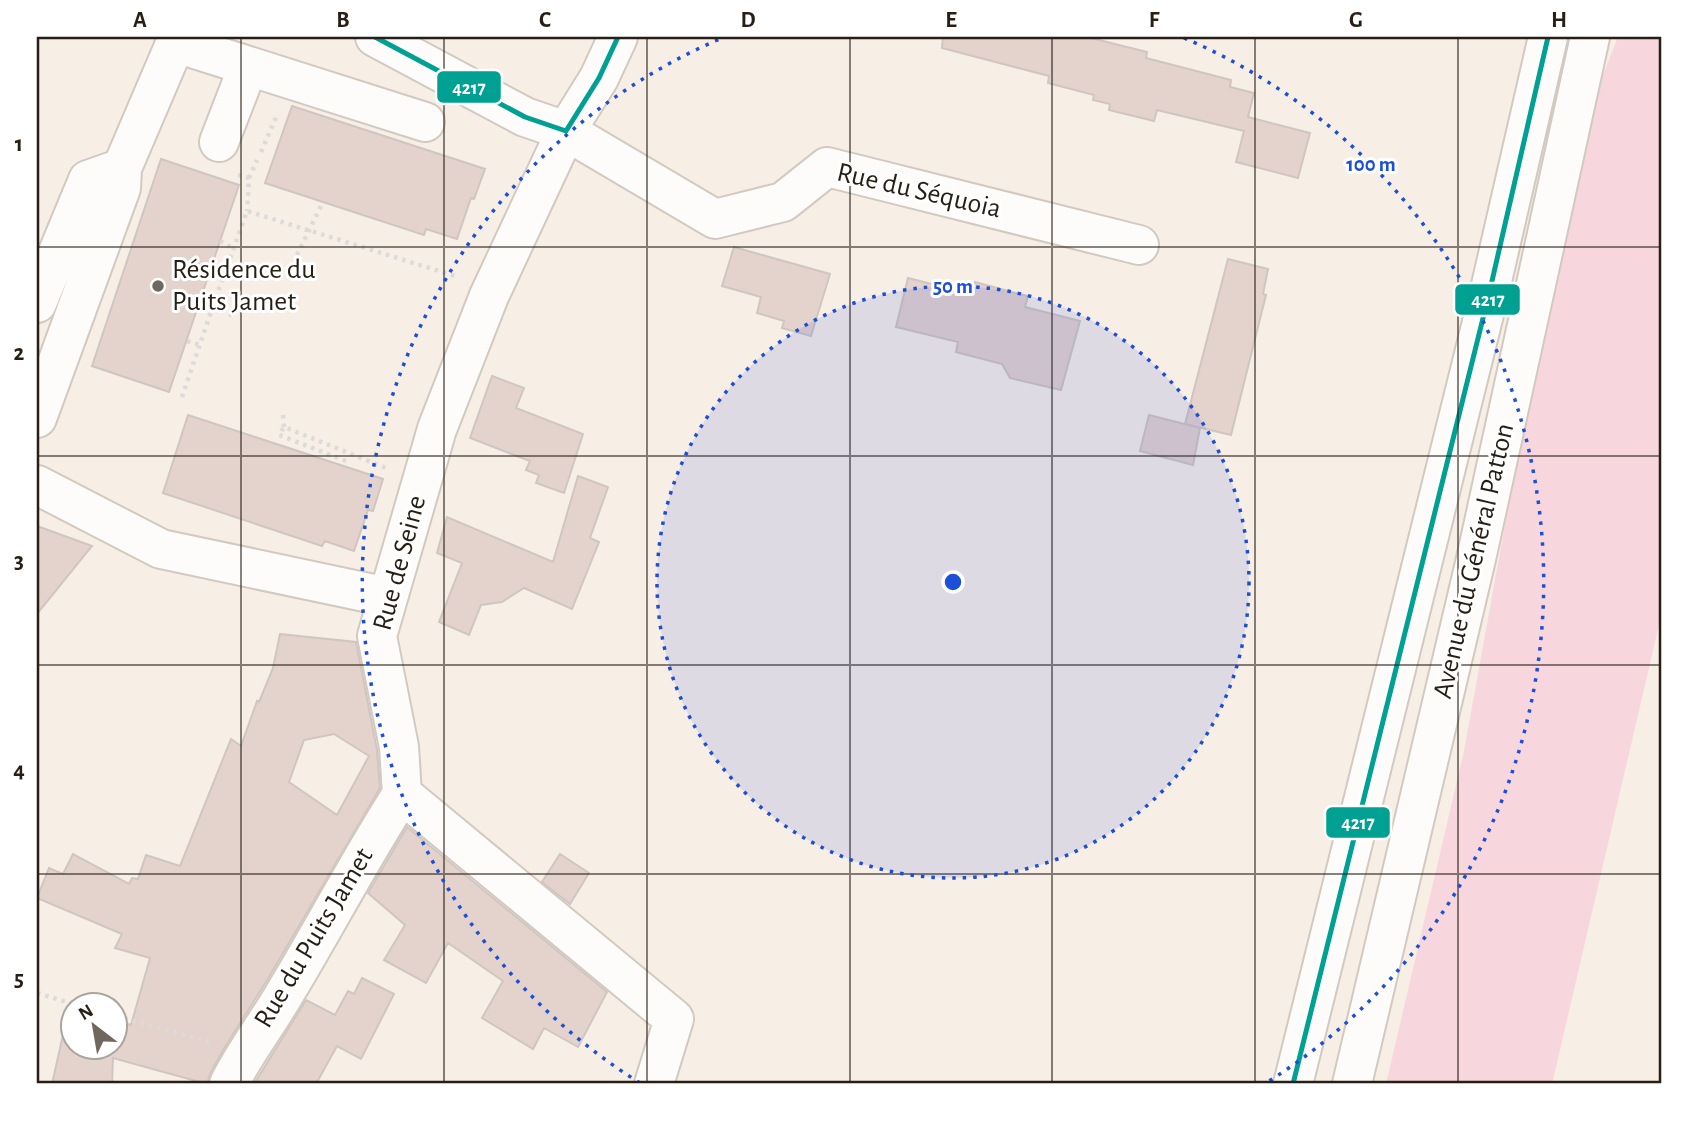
<svg xmlns="http://www.w3.org/2000/svg" width="1699" height="1121" font-family="'Alegreya Sans',sans-serif">
<style>
.green{fill:#f8d6dd}
.building{fill:#e4d2cc;stroke:#d0c6c1;stroke-width:2;fill-rule:evenodd}
.lines{fill:none;stroke-linecap:round;stroke-linejoin:round}
.minor-casing{stroke:#d2cac1;stroke-width:42}
.major-casing{stroke:#d2cac1;stroke-width:42}
.path{stroke:#dedad8;stroke-width:4.5;stroke-dasharray:3.5 5;stroke-linecap:butt}
.minor{stroke:#fefcfb;stroke-width:38}
.major{stroke:#fefcfb;stroke-width:38}
.bus-1-casing{stroke:#fff;stroke-width:10}
.bus-1{stroke:#00a092;stroke-width:5}
.grid{fill:none;stroke:#271e15;stroke-width:2;stroke-opacity:0.55}
.ring{fill:none;stroke:#1d4ed8;stroke-width:3.5;stroke-dasharray:3.5 7}
.poi-dot{fill:#70675e;stroke:#fff;stroke-width:2.5}
.labels{text-anchor:middle;dominant-baseline:central;stroke-width:6;stroke-linejoin:round;paint-order:stroke}
.street-label{font-size:28px;fill:#271e15;stroke:#fff}
.poi-label{font-size:28px;fill:#271e15;stroke:#fff;text-anchor:start}
.centre{fill:#1d4ed8;stroke:#fff;stroke-width:3.5}
.ring-label{font-size:21px;text-anchor:middle;font-weight:bold;fill:#1d4ed8;stroke:#fff;stroke-width:6;stroke-linejoin:round;paint-order:stroke}
.line-badge{stroke:#fff;stroke-width:2.5}
.badge-label{font-size:19px;text-anchor:middle;font-weight:bold;fill:#fff}
.neatline{fill:none;stroke:#271e15;stroke-width:2.5}
.grid-label{font-size:23px;text-anchor:middle;font-weight:bold;fill:#271e15}
</style>
<rect width="100%" height="100%" fill="#f7eee6"/>
<path class="green" d="M1618 37H1662V612L1552 1084H1386L1464 751 1561 216 1588 113Z"/>
<path class="building" d="M943 37H1087L1147 52 1146 58 1231 80 1230 87 1254 93 1248 117 1310 133 1298 178 1236 162 1244 131 1157 110 1154 121 1109 110 1110 104 1093 100 1094 95 1048 83 1049 76 942 48Z
M292 106 485 169 474 199 471 198 457 239 426 229 424 235 265 183Z
M161 159 239 185 169 392 92 366Z
M734 247 830 274 811 336 782 328 784 321 757 313 761 297 722 286Z
M1228 259 1268 269 1263 294 1266 295 1231 435 1185 424Z
M908 278 971 294 975 282 997 288 1028 296 1025 307 1080 321 1061 390 1010 378 1002 364 956 352 958 342 896 327Z
M492 376 524 388 516 408 583 434 564 493 536 483 539 475 526 470 530 461 470 438Z
M188 415 383 479 373 511 368 510 354 551 325 541 322 546 163 493Z
M1149 415 1200 428 1193 465 1140 451Z
M578 476 608 487 590 538 599 542 572 609 524 588 502 602 481 605 469 635 439 622 462 563 437 553 447 517 553 562Z
M37 526 92 546 37 614Z
M280 634 356 642 377 750 380 788 266 982 223 1050 210 1074 207 1084 113 1058 112 1084H52L69 1008 74 1009V1047H116V1020L131 1025 150 958 115 948 122 934 37 898 49 868 63 874 73 854 129 884 132 878 138 879 146 855 180 866 231 739 241 746 257 701 259 702 273 668ZM334 734 369 756 337 815 289 782 304 740Z
M407 827 607 992 578 1047 544 1028 533 1049 482 1018 503 981 448 943 426 983 384 960 405 925 368 893Z
M560 854 589 873 570 904 542 882Z
M362 978 394 994 361 1059 337 1046 316 1084H254L306 1000 335 1015 348 991 354 994Z"/>
<g class="lines">
<defs>
<path id="minor" d="M375 37 525 117 566 131 715 219 783 202 827 167 1139 245
M618 37 599 78 566 131 489 296 437 429 377 636 399 747 402 794 674 1019 654 1084
M176 43 425 122
M219 142 248 67
M37 303 88 180 122 168 178 37
M37 418 121 188 122 168
M37 485 161 549 388 597
M229 1084C245 1052 267 1024 285 993 325 927 360 859 402 794"/>
<path id="major" d="M1293 1084 1489 294 1548 37
M1352 1084 1476 559 1590 37"/>
</defs>
<use href="#minor" class="minor-casing"/>
<use href="#major" class="major-casing"/>
<path class="path" d="M261 152 277 115
M238 175 249 178 247 211
M249 178 257 160
M220 241 234 249
M297 255 323 202
M232 316 215 300 247 211 455 276
M187 341 200 345
M182 397 215 300
M283 415 284 427
M346 461 279 435 284 427 386 468
M37 993 80 1006
M116 1016 209 1042"/>
<use href="#minor" class="minor"/>
<use href="#major" class="major"/>
<defs>
<path id="bus-1" d="M375 37 525 117 566 131
M566 131 599 78 618 37
M1293 1084 1489 294 1548 37"/>
</defs>
<use href="#bus-1" class="bus-1-casing"/>
<use href="#bus-1" class="bus-1"/>
</g>
<path class="grid" d="M241 37V1084M444 37V1084M647 37V1084M850 37V1084M1052 37V1084M1255 37V1084M1458 37V1084M37 247H1662M37 456H1662M37 665H1662M37 874H1662"/>
<circle cx="953" cy="582" r="296" fill="#1d4ed8" fill-opacity=".12"/>
<g class="ring">
<circle cx="953" cy="582" r="296"/>
<path d="M640 1083A591 591 0 0 1 722 38M1184 38A591 591 0 0 1 1266 1083"/>
</g>
<circle class="poi-dot" cx="158" cy="286" r="7"/>
<g class="labels">
<g class="street-label">
<text transform="translate(919 191) rotate(13)">Rue du Séquoia</text>
<text transform="translate(1474 561) rotate(-77)">Avenue du Général Patton</text>
<text transform="translate(400 563) rotate(-75)">Rue de Seine</text>
<text transform="translate(314 938) rotate(-59)">Rue du Puits Jamet</text>
</g>
<g class="poi-label">
<text x="172" y="270">Résidence du<tspan x="172" dy="32">Puits Jamet</tspan></text>
</g>
</g>
<circle cx="953" cy="582" r="10" class="centre"/>
<g class="ring-label">
<text x="1371" y="171">100 m</text>
<text x="953" y="293">50 m</text>
</g>
<g class="line-badge">
<rect x="436" y="70" width="66" height="34" rx="7" fill="#00a092"/>
<rect x="1454" y="283" width="67" height="33" rx="7" fill="#00a092"/>
<rect x="1325" y="806" width="66" height="33" rx="7" fill="#00a092"/>
</g>
<g class="badge-label">
<text x="469" y="94">4217</text>
<text x="1488" y="306">4217</text>
<text x="1358" y="829">4217</text>
</g>
<rect width="1699" height="1121" fill="none" stroke="#ffffff" stroke-width="77"/>
<g transform="translate(94 1026) rotate(329)"><circle r="33" fill="#ffffff" stroke="#a9a5a1" stroke-width="2"/>
<path d="M0-5L12 26L0 18L-12 26Z" fill="#70675e"/>
<text y="-10" font-size="19" font-weight="bold" text-anchor="middle" fill="#271e15">N</text>
</g>
<rect x="38" y="38" width="1622" height="1044" class="neatline"/>
<g class="grid-label">
<text x="140" y="27">A</text>
<text x="343" y="27">B</text>
<text x="545" y="27">C</text>
<text x="748" y="27">D</text>
<text x="951" y="27">E</text>
<text x="1154" y="27">F</text>
<text x="1356" y="27">G</text>
<text x="1559" y="27">H</text>
<text x="19" y="151">1</text>
<text x="19" y="360">2</text>
<text x="19" y="568">3</text>
<text x="19" y="777">4</text>
<text x="19" y="986">5</text>
</g>
</svg>
